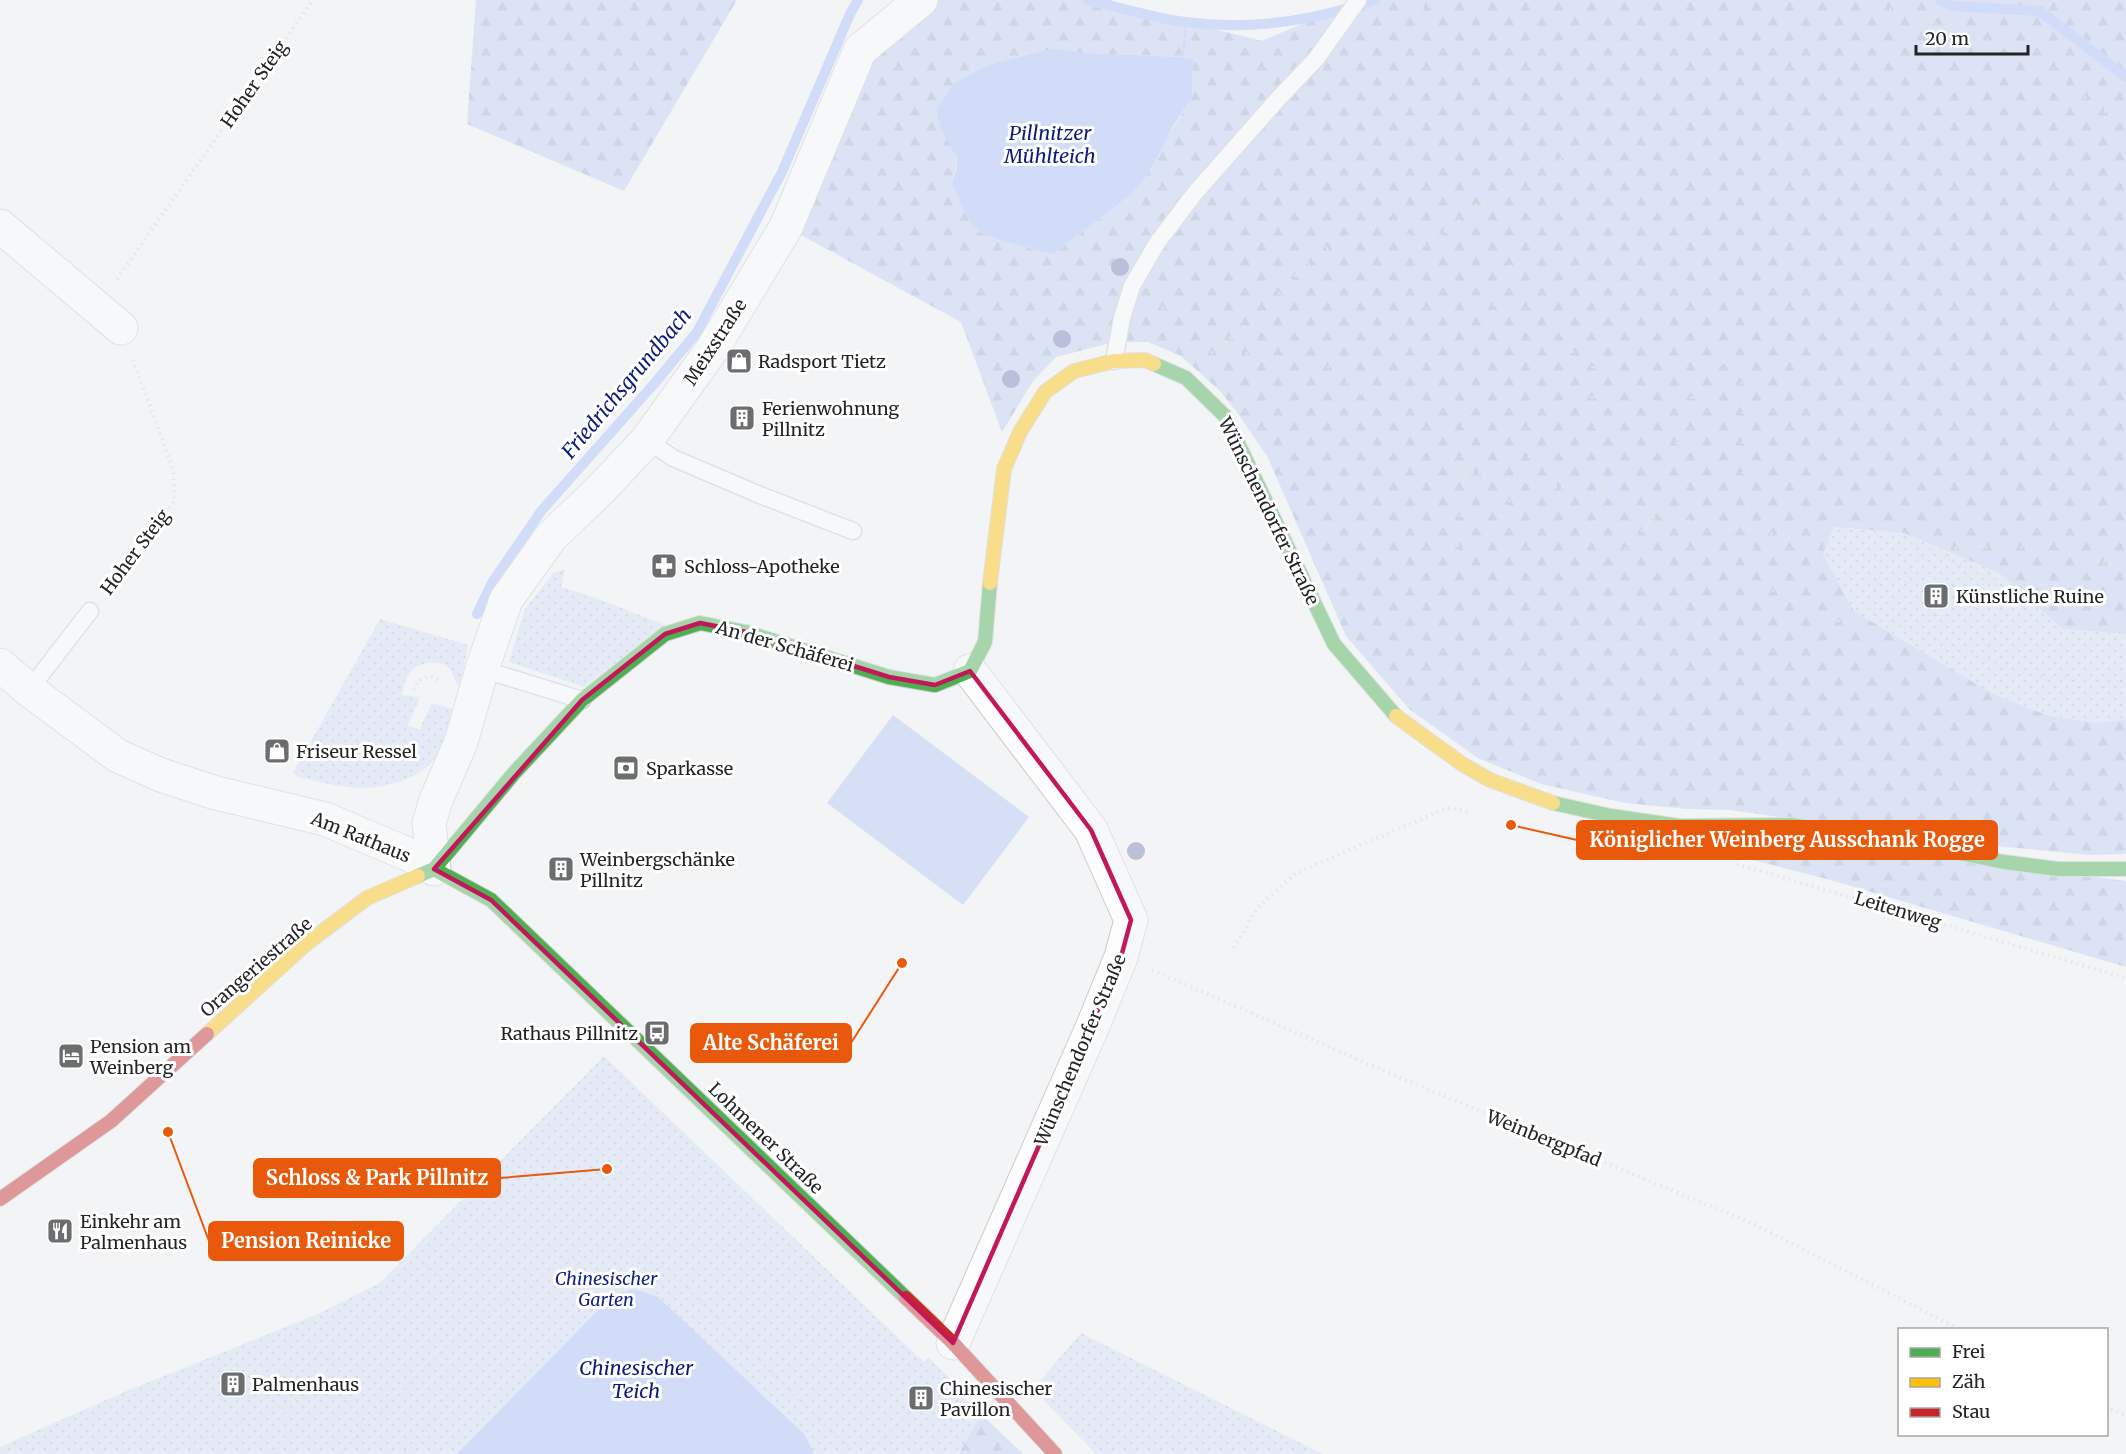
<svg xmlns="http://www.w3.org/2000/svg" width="2126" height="1454" font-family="Merriweather,serif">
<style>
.grass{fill:url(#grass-dots)}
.forest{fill:url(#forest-firs)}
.pitch{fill:#d5dff5}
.water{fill:#a6befb}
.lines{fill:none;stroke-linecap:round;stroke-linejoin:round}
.stream{stroke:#a6befb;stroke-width:10}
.lane-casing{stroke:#c9cacc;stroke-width:19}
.street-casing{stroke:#c9cacc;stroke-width:35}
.fast-casing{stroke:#c9cacc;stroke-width:16}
.slow-casing{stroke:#c9cacc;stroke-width:16}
.jam-casing{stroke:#c9cacc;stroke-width:16}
.path{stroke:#d4d4d4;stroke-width:4;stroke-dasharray:1.5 4.5;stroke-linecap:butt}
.lane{stroke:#fdfdfe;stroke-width:16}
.street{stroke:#fdfdfe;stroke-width:33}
.fast{stroke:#4caf50;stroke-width:14}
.slow{stroke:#ffc107;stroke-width:14}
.jam{stroke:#c62828;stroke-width:14}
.path-bridge{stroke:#d4d4d4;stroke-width:4;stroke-dasharray:1.5 4.5;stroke-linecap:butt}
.tree{fill:#7681b7}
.marked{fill:none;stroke:#c2185b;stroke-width:4.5;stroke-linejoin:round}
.labels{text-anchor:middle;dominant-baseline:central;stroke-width:6;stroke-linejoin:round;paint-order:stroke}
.street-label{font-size:18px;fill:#232426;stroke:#fff}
.poi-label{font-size:18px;fill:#232426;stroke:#fff;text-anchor:start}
.park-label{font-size:18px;font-style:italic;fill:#112383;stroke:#fff}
.water-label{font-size:20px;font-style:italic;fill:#0c1a7a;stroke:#fff}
.leader{fill:none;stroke:#e8590c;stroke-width:2}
.callout-dot{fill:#e8590c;stroke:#fff;stroke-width:2}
.callout{fill:#e8590c;stroke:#e8590c;stroke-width:2}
.callout-label{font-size:20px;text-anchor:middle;font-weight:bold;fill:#fff}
</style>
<defs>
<pattern id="grass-dots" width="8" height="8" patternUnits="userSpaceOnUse" patternTransform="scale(1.5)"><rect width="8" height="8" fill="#d5dff5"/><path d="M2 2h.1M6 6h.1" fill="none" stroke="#b7bfd2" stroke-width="1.8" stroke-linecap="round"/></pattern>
<pattern id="forest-firs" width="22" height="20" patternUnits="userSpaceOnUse" patternTransform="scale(1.5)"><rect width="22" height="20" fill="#becef4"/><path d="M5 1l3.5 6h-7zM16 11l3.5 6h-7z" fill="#a3b1d1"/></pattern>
</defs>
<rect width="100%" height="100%" fill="#f2f4f6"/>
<path class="grass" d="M1834 527 1904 533 1999 573 2063 629 2126 634V719L2097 723 2050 716 1995 695 1854 611 1823 554Z
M565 569 561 587 593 597 666 625 584 687 509 662 525 609 554 572Z
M380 619 468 645 460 686 457 685C454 678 452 669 445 665 432 659 413 664 407 677 404 682 403 690 402 695L420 697 408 725 419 730 432 703 455 710C451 724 447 740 439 753 424 778 387 788 360 788 341 788 319 781 300 778L293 773Z
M604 1056 911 1350 924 1362 929 1358 964 1391 961 1395 1023 1454H0V1447L124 1392 318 1314 380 1283Z
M1081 1333 1323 1454H1096L1033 1389Z"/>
<path class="forest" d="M476 0H737L624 191 467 124Z
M921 0H1088L1185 22 1182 57 1088 53 951 145C959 161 958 166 952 183 958 195 967 221 976 229 988 240 1036 249 1053 254L1129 196 1192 98 1193 59 1184 58 1187 22 1262 41 1359 0H2126V634L2063 629 1999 573 1904 533 1834 527 1823 554 1854 611 1995 695 2050 716 2097 723 2126 719V854L2091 855 1996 846 1729 810 1687 809 1625 803 1541 784 1478 758 1409 709 1346 636 1267 456 1236 411 1220 391 1181 356 1148 342H1114L1056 357 1033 381 1002 432 961 322 799 234 860 50Z
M1796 838 2126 881V967L1834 881 1730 854 1724 849 1726 842Z
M981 1414 1023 1454H959Z"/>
<path class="pitch" d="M893 715 1029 817 963 905 827 803Z"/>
<path class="water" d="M1185 22H1187L1184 58 1193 59 1192 98 1173 126 1147 175 1129 196 1053 254C1036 249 988 240 976 229 966 221 958 195 952 183L957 168V158L939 125 937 108 954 84 984 67 1050 49 1088 53 1182 57Z
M634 1289 658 1297 805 1435 814 1454H457L613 1295Z"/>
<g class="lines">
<path class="stream" d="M1088 0C1120 7 1153 18 1186 22 1251 31 1313 21 1375 0
M1940 0 1953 6 2040 11 2126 77
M477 614 493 581 542 510 654 384 697 332 782 172 850 14 858 0"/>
<defs>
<path id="lane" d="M1114 361 1122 318 1132 286 1157 243 1195 193 1277 100 1316 59 1358 0
M647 440 673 458 760 495 853 531
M482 669 582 700
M29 690 90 611"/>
<path id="street" d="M0 226 121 328
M0 665 29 690 118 756 161 775 216 793 325 819 412 856 434 869
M434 869 429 823 436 800 461 742 482 669 506 600 551 537 601 489 647 440 713 348 786 227 860 50 921 0
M953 1343 1092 1028 1121 957 1131 920 1091 830 970 671"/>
<path id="fast" d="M1154 364 1186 378 1225 416 1334 644 1396 716
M1553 803 1611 816 1680 826 1791 825 1904 842 2004 862 2058 869H2126
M434 869 491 900 906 1298
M418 876 434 869 514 773 582 700 665 634 700 623 746 632 889 677 935 685 970 671 985 642 990 583"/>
<path id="slow" d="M990 583 1004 469 1020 432 1045 392 1074 371 1114 361 1145 360 1154 364
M1396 716 1462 764 1490 780 1553 803
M207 1034 306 944 367 898 418 876"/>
<path id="jam" d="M0 1199 111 1121 207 1034
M906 1298 953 1343 1055 1454"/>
</defs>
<use href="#lane" class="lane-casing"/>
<use href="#street" class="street-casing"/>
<use href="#fast" class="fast-casing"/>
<use href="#slow" class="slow-casing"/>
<use href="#jam" class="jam-casing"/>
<path class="path" d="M1861 0 2017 51 2126 126
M1368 34 1430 5 1434 0
M1411 217 1440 208 1484 205
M117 279 313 0
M1152 315 1170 303 1188 297
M1216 351 1323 362 1390 417 1465 471 1602 495 1657 514 1719 528 1752 529 1888 562
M1211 353 1261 314 1300 270 1325 250 1359 230 1411 217 1406 247 1409 256 1547 160 1568 158 1565 169 1539 196 1494 307 1468 393 1461 448 1465 471 1457 551 1479 548 1494 528 1521 480 1546 412 1570 361 1577 329 1600 320 1591 379 1602 495 1579 571 1580 587H1596L1610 567 1657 514 1665 479 1699 375 1716 361 1741 364 1744 426 1742 459 1752 529 1749 542 1767 587 1852 627 1871 629 1882 619
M1921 547 1917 558 1920 560 1923 558
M1931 550 2008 545 2126 566
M107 589 175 500 173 469 133 360
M1905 615 1893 608 1917 558
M1986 660 2003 606 1993 579 1905 540 1897 543 1866 608 1882 619 2032 676 2126 683
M414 690 418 681 429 676 441 681
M1737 864 2126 978
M1234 948 1257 908 1296 873 1447 808 1471 812
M1152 970 1396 1076 1756 1225 1961 1330
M422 1261 486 1316
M312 1353 331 1358 362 1427
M2106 1406 2126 1416
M168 1454 341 1380
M275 1454C285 1434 291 1428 281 1406
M342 1454 362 1427 443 1352 486 1316 562 1262 603 1251 637 1257 668 1269 821 1422 859 1454
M407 1454C439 1418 457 1403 443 1352
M870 1454 909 1412"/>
<use href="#lane" class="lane"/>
<use href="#street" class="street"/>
<use href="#fast" class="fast"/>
<use href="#slow" class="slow"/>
<use href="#jam" class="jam"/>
<path class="path-bridge" d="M1917 558 1919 554 1923 558"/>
</g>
<g class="tree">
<circle cx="1120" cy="267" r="9"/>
<circle cx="1062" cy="339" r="9"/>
<circle cx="1011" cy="379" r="9"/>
<circle cx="1136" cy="851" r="9"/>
</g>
<path d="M0 0H2126V1454H0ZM700 623 746 632 889 677 935 685 970 671 1091 830 1131 920 1121 957 953 1343 491 900 434 869 582 700 665 634Z" fill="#f2f4f6" fill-opacity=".55" fill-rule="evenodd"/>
<path class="marked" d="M700 623 746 632 889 677 935 685 970 671 1091 830 1131 920 1121 957 953 1343 491 900 434 869 582 700 665 634Z"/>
<defs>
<symbol id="shop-square" viewBox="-11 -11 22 22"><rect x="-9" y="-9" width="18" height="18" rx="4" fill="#6b6d6f" stroke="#fff"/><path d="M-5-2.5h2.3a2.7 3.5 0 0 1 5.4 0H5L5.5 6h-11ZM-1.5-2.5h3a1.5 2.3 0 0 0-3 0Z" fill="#fff"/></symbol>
<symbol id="building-square" viewBox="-11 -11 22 22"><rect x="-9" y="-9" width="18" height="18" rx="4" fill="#6b6d6f" stroke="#fff"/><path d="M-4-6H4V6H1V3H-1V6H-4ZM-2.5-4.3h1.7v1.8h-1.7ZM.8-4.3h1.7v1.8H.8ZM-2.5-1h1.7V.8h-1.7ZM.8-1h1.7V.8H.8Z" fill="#fff"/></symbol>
<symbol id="pharmacy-square" viewBox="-11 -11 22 22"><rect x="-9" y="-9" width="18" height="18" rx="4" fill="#6b6d6f" stroke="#fff"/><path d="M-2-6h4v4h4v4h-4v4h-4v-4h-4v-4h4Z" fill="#fff"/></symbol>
<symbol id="bank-square" viewBox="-11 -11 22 22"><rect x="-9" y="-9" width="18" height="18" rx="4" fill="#6b6d6f" stroke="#fff"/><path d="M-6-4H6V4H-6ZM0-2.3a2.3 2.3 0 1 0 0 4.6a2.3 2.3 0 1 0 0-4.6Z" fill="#fff"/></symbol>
<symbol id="bus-square" viewBox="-11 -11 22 22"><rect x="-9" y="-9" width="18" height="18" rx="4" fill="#6b6d6f" stroke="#fff"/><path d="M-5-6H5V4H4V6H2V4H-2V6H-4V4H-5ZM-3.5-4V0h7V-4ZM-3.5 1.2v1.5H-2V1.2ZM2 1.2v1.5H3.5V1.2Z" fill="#fff"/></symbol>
<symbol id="hotel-square" viewBox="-11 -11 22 22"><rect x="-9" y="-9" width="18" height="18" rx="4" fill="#6b6d6f" stroke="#fff"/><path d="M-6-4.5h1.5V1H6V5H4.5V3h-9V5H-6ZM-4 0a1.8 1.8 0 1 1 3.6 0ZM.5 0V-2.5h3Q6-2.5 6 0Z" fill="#fff"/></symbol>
<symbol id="restaurant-square" viewBox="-11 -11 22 22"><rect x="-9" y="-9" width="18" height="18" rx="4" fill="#6b6d6f" stroke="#fff"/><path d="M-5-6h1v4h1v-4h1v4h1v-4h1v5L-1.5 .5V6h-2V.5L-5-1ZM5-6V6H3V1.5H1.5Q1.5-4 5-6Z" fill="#fff"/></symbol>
</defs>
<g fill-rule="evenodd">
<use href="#shop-square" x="724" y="346" width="30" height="30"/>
<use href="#building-square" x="727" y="403" width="30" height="30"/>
<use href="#pharmacy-square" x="649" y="551" width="30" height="30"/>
<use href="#building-square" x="1921" y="581" width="30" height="30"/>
<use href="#shop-square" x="262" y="736" width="30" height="30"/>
<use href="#bank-square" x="611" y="753" width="30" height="30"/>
<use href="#building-square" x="546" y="854" width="30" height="30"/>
<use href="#bus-square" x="642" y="1018" width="30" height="30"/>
<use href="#hotel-square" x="56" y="1041" width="30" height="30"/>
<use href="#restaurant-square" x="45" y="1216" width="30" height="30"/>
<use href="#building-square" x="218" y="1369" width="30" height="30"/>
<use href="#building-square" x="906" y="1383" width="30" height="30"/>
</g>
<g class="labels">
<g class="street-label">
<text transform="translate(254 84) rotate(-55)">Hoher Steig</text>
<text transform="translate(715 342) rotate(-57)">Meixstraße</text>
<text transform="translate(1269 511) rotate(64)">Wünschendorfer Straße</text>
<text transform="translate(135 552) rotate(-53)">Hoher Steig</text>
<text transform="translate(785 646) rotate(16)">An der Schäferei</text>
<text transform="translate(361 837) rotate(22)">Am Rathaus</text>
<text transform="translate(1898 910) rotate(17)">Leitenweg</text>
<text transform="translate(256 967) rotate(-41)">Orangeriestraße</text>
<text transform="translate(1080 1050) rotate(-67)">Wünschendorfer Straße</text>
<text transform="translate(766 1138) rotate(44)">Lohmener Straße</text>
<text transform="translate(1544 1138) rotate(22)">Weinbergpfad</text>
</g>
<g class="poi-label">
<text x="758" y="361">Radsport Tietz</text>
<text x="762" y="408">Ferienwohnung<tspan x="762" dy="21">Pillnitz</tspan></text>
<text x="684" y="566">Schloss-Apotheke</text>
<text x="1956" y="596">Künstliche Ruine</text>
<text x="296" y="751">Friseur Ressel</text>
<text x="646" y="768">Sparkasse</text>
<text x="580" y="859">Weinbergschänke<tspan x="580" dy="21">Pillnitz</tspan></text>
<text x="638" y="1033" text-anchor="end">Rathaus Pillnitz</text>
<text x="90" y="1046">Pension am<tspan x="90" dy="21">Weinberg</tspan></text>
<text x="80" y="1221">Einkehr am<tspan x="80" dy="21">Palmenhaus</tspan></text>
<text x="252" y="1384">Palmenhaus</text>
<text x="940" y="1388">Chinesischer<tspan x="940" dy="21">Pavillon</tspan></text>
</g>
<g class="park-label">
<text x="606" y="1278">Chinesischer<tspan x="606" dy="21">Garten</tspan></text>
</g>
<g class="water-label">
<text x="1050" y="132">Pillnitzer<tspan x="1050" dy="23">Mühlteich</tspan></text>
<text transform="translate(626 383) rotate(-50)">Friedrichsgrundbach</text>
<text x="636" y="1367">Chinesischer<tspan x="636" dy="23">Teich</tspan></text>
</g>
</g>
<path class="leader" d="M1511 825L1577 840M902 963L851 1043M607 1169L500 1178M168 1132L209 1241"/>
<g class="callout-dot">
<circle cx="1511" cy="825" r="6"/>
<circle cx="902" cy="963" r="6"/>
<circle cx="607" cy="1169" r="6"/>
<circle cx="168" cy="1132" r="6"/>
</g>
<g class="callout">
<rect x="1577" y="821" width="420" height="38" rx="6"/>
<rect x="691" y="1024" width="160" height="38" rx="6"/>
<rect x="254" y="1159" width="246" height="38" rx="6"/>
<rect x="209" y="1222" width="194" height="38" rx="6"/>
</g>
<g class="callout-label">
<text x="1787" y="847">Königlicher Weinberg Ausschank Rogge</text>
<text x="771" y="1050">Alte Schäferei</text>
<text x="377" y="1185">Schloss &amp; Park Pillnitz</text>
<text x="306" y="1248">Pension Reinicke</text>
</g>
<rect x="1898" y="1328" width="210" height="108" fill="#ffffff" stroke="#a7a7a8" stroke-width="1.5"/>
<rect x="1910" y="1348" width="30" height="9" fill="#4caf50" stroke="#a7a7a8" stroke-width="1.5"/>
<text x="1952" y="1358" font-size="18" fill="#232426">Frei</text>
<rect x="1910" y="1378" width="30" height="9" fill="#ffc107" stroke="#a7a7a8" stroke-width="1.5"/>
<text x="1952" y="1388" font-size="18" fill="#232426">Zäh</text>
<rect x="1910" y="1408" width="30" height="9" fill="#c62828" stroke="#a7a7a8" stroke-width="1.5"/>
<text x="1952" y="1418" font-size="18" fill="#232426">Stau</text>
<path d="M1916 45v9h112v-9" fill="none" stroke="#232426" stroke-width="3"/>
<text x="1925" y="45" font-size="18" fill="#232426" stroke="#ffffff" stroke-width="4.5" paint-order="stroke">20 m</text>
</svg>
